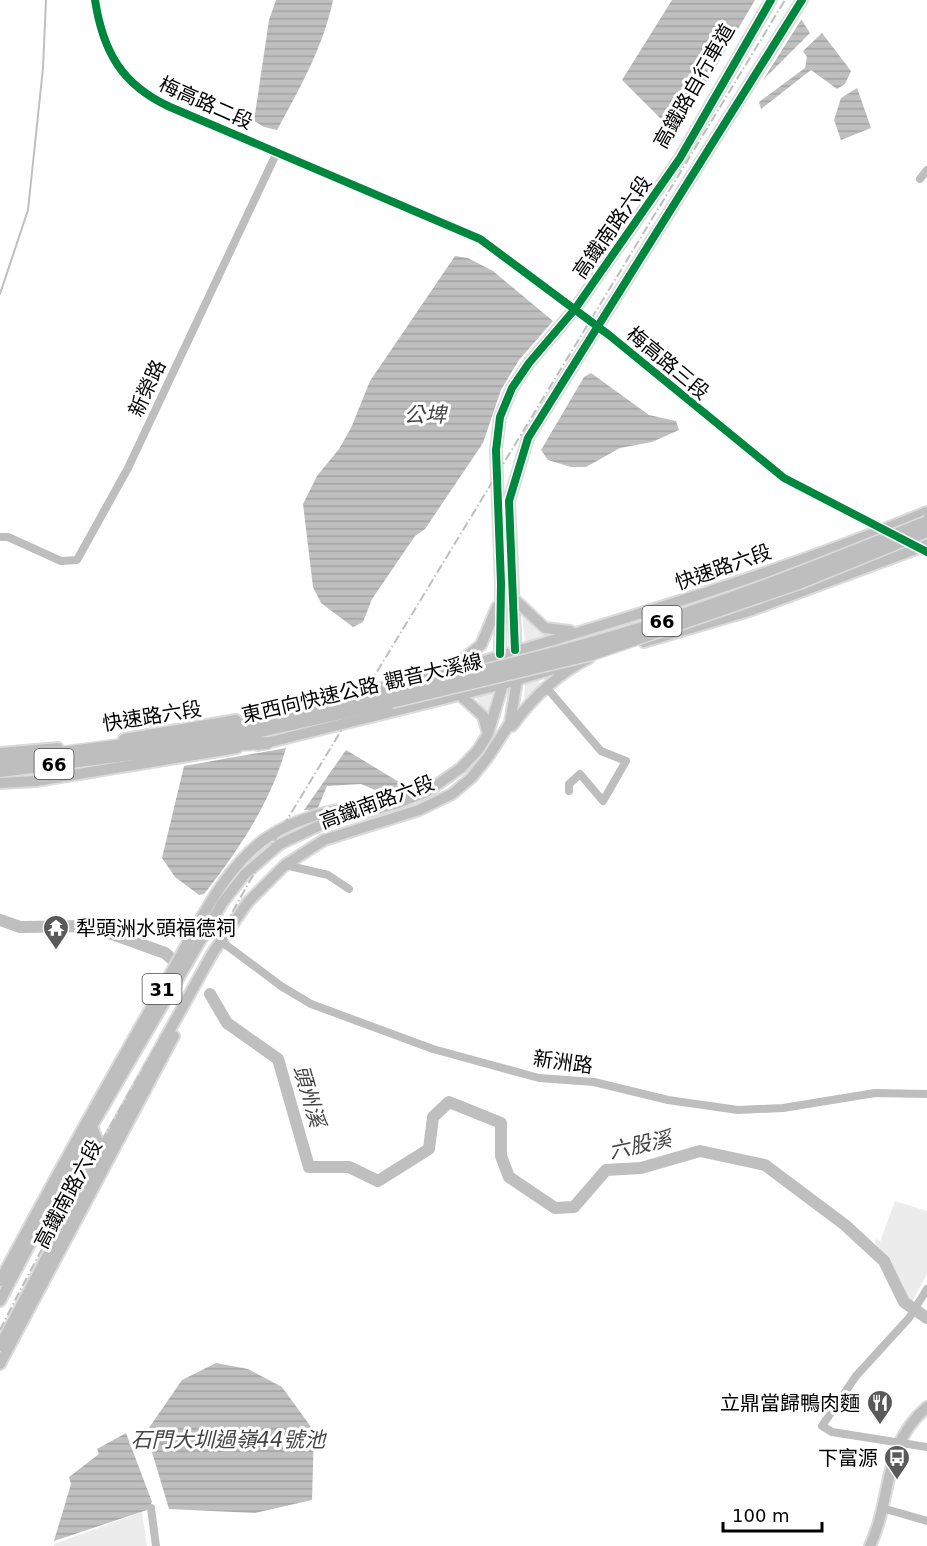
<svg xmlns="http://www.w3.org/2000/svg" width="927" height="1546" font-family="'DejaVu Sans','Noto Sans TC',sans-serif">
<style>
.green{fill:#ececec}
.water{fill:url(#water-rules)}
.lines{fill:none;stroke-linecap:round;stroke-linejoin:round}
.stream{stroke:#bfbfbf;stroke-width:2}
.river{stroke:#bfbfbf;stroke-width:12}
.major-casing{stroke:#dbdbdb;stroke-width:14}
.highway-casing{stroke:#dbdbdb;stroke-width:15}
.minor{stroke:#bebebe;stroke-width:8}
.major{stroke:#bebebe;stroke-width:10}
.highway{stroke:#bebebe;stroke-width:12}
.rail{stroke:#bebebe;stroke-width:2;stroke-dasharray:9 3 1.5 3;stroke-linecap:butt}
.highway-bridge-casing{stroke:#dbdbdb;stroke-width:15;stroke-linecap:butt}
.highway-bridge{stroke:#bebebe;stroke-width:12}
.cycleway-casing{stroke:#fff;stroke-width:11}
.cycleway{stroke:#00873e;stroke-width:8}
.labels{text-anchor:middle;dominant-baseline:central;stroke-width:6;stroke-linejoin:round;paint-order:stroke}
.shield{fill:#fff;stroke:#4c4c4c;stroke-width:1.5}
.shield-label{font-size:18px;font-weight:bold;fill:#000}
.street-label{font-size:20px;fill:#000;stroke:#fff}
.poi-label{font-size:20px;fill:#000;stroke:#fff;text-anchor:end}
.water-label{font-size:21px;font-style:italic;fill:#444;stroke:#fff}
</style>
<defs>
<pattern id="water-rules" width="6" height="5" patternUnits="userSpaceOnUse" patternTransform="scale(1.5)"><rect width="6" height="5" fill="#bfbfbf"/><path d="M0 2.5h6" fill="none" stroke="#a2a2a2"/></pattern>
</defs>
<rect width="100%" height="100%" fill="#fff"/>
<path class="green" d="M522 615 535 627 550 636 525 644Z
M536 678 542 685 524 699 525 681Z
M493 691 488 711H485L474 695Z
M895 1201 927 1211V1274L911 1304 902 1295 875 1242 876 1238 880 1242Z
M142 1512 147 1546H54V1544Z"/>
<path class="water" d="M276 0H333C324 45 299 90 277 130L264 127 254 121 269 20Z
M672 0H755L676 134 622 80Z
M801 19 810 33 763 80 801 20Z
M822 33 851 71 845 84 837 89 811 70 761 109 759 102 805 68 807 57 803 51Z
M857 88 871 128 841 140 834 120 841 98Z
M455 256 468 258 493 271 553 321 519 360 501 390 483 443 425 529 415 536 372 599 363 622 353 627 321 603 313 587 303 504 317 476 339 449 351 428 370 381Z
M591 373 649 415 676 421 679 430 652 442 620 448 586 467H571L548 460 541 450 584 377Z
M286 748C271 802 238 851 204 894L199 895 175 877 162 858 184 766Z
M346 750 404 785 389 796 361 784 327 786 317 810H304Z
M216 1363 248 1369 282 1387 314 1431 312 1500 255 1513 169 1509 146 1432 182 1380Z
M126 1433 152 1502 147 1510 54 1541 71 1484 69 1477 99 1454 97 1449Z"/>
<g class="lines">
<path class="stream" d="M0 294 28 210 43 68 46 0"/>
<path class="river" d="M0 920 20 927 90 926 165 953 174 961
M210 994 227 1023 278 1059 309 1167H349L378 1181 429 1149 433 1117 449 1102 501 1123V1156L509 1177 555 1208 574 1207 606 1170 641 1168 700 1151 765 1165 845 1225 884 1261 904 1302 927 1318"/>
<defs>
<path id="major" d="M514 599 545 628 570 631
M644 642 749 611 927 545
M450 669 481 645 497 607
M459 694 483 716 488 734
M309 704C355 693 402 685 447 672 608 624 771 576 927 512
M512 726C533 697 557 674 589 658
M124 739 236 720
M258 745 503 684 557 668
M0 753 58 748
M0 783 36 781 237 748
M91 1123 103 1156
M0 1281C53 1181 108 1083 164 985 192 938 221 868 268 837 298 817 332 810 367 805
M0 1301 92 1126 223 902 245 874 280 844 327 822 395 804 428 791 461 768 478 750 488 734 503 684 500 654 501 583 496 450 500 417 512 388 529 363 575 309 680 158 771 0
M0 1346 88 1178 212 954 248 902 285 865 324 840 419 810 452 794 471 778 488 757 510 723 517 680 509 501 528 438 802 0
M0 1364 174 1036
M870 1546C893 1496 882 1445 927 1407"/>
<path id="highway" d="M228 745 267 743
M0 761 185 737 389 693
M0 771 188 747 391 702"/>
</defs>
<use href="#major" class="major-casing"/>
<use href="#highway" class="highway-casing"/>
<path class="minor" d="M95 0C103 52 122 85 170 107L480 239 609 335 784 478 886 530
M920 179 927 170
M0 537H8L61 561 77 560 128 468 277 152
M546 687 601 751 626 761 603 801 580 774 569 784V791
M285 865 328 875 349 889
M222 942 281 986 311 1004 433 1049 539 1078 594 1082 668 1100 738 1110 783 1108 875 1093 927 1094
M927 1289 909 1318 856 1376 822 1426 832 1432 927 1447
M151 1508 156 1546
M882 1508 927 1521"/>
<use href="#major" class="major"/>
<use href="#highway" class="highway"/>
<path class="rail" d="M0 1330C76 1178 166 1033 248 884L785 0"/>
<defs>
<path id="highway-bridge" d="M389 693C455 677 522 663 588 644 704 612 816 567 927 522
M391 702 592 654 799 583 927 531"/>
</defs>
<use href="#highway-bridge" class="highway-bridge-casing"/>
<use href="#highway-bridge" class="highway-bridge"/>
<defs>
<path id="cycleway" d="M95 0C103 52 122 85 170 107L480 239 609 335 784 478 927 552
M515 650 509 501 528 438 802 0
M500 654 501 583 496 450 500 417 512 388 529 363 575 309 680 158 771 0"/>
</defs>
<use href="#cycleway" class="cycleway-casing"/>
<use href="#cycleway" class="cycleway"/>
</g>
<defs>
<symbol id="temple-pin" viewBox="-11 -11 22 30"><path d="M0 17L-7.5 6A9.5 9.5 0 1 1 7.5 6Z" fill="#595959" stroke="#fff"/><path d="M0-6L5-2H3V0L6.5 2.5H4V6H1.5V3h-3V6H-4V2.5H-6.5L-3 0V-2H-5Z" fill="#fff"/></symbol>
<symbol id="restaurant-pin" viewBox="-11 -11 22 30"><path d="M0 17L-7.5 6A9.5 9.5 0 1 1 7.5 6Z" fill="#595959" stroke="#fff"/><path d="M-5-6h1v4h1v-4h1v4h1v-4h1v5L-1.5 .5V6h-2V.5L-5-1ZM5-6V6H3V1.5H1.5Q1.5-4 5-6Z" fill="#fff"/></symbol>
<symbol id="bus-pin" viewBox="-11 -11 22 30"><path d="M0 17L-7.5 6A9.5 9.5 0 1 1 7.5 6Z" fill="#595959" stroke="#fff"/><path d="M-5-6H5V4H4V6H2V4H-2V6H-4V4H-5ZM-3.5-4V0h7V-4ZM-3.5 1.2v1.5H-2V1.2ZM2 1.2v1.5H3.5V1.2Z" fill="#fff"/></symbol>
</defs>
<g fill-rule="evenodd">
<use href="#temple-pin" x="41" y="913" width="30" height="40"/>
<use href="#restaurant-pin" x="865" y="1388" width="30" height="40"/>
<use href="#bus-pin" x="882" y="1443" width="30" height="40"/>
</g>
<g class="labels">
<g class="shield">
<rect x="642.5" y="606" width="39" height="30" rx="4.5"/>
<rect x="34.5" y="749" width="39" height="30" rx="4.5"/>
<rect x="142.5" y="974" width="39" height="30" rx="4.5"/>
</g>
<g class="shield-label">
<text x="662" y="621">66</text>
<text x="54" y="764">66</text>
<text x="162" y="989">31</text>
</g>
<g class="street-label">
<text transform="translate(694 86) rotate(-60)">高鐵路自行車道</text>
<text transform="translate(206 103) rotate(24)">梅高路二段</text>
<text transform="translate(612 227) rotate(-55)">高鐵南路六段</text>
<text transform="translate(668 363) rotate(40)">梅高路三段</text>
<text transform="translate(147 388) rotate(-65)">新榮路</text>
<text transform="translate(723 567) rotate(-19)">快速路六段</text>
<text transform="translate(362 688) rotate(-13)">東西向快速公路 觀音大溪線</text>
<text transform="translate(152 716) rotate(-9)">快速路六段</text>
<text transform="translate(377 802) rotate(-20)">高鐵南路六段</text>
<text transform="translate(563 1062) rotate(8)">新洲路</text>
<text transform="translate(68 1194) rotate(-62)">高鐵南路六段</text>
</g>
<g class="poi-label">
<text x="76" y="928" text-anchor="start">犁頭洲水頭福德祠</text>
<text x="860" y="1403">立鼎當歸鴨肉麵</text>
<text x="878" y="1458">下富源</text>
</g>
<g class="water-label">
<text x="425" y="415">公埤</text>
<text transform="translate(309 1096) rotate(74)">頭州溪</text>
<text transform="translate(640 1145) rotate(-12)">六股溪</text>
<text x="228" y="1440">石門大圳過嶺44號池</text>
</g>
</g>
<path d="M723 1522v9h99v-9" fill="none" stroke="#000000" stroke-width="3"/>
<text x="732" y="1522" font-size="18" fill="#000000" stroke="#ffffff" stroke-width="4.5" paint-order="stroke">100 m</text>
</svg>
